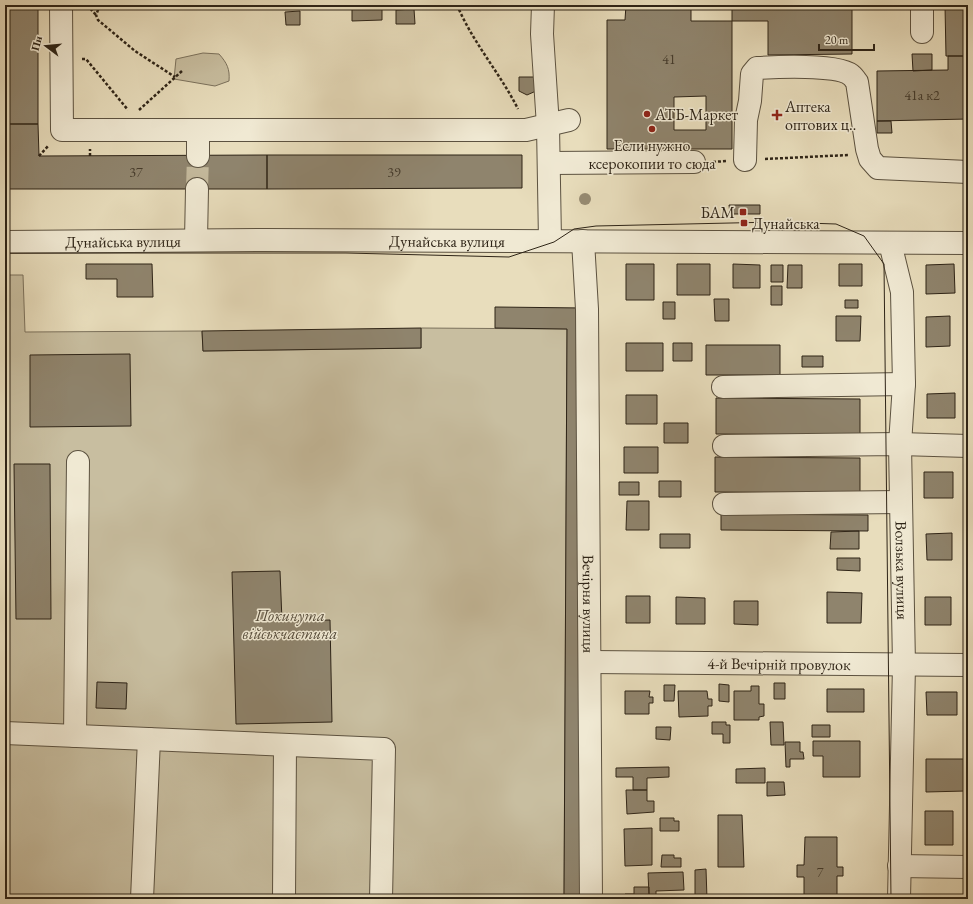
<svg xmlns="http://www.w3.org/2000/svg" width="973" height="904" font-family="'EB Garamond',serif">
<style>
.green{fill:#c8bea0;stroke:#7b715c}
.building{fill:#8f846d;stroke:#2e2417;fill-rule:evenodd}
.lines{fill:none;stroke-linecap:round;stroke-linejoin:round}
.minor-tunnel{stroke:#c3b89b;stroke-width:22;stroke-dasharray:22 11;stroke-linecap:butt}
.minor-casing{stroke:#5c5240;stroke-width:24}
.path{stroke:#2e2417;stroke-width:2.5;stroke-dasharray:3 2;stroke-linecap:butt}
.minor{stroke:#f0e9d3;stroke-width:22}
.tram{stroke:#2e2417;stroke-width:1}
.tree{fill:#978c74}
.poi-dot{fill:#8f2418;stroke:#f0e9d3;stroke-width:1.5}
.labels{text-anchor:middle;dominant-baseline:central;stroke-width:3;stroke-linejoin:round;paint-order:stroke}
.number-label{font-size:14px;fill:#463c2c}
.poi-label{font-size:16px;fill:#2e2417;stroke:#f0e9d3;text-anchor:start}
.street-label{font-size:16px;fill:#2e2417;stroke:#f0e9d3}
.park-label{font-size:16px;font-style:italic;fill:#544a39;stroke:#f0e9d3}
</style>
<rect width="100%" height="100%" fill="#e8ddbc"/>
<filter id="stains"><feTurbulence type="fractalNoise" baseFrequency=".005" numOctaves="4"/><feColorMatrix values="0 0 0 0 .2 0 0 0 0 .09 0 0 0 0 .02 0 0 0 .5 -.17"/></filter>
<radialGradient id="worn" r=".72"><stop offset=".6" stop-color="#630" stop-opacity="0"/><stop offset="1" stop-color="#630" stop-opacity=".3"/></radialGradient>
<path class="green" d="M203 53 219 54C227 63 230 69 229 81L215 86 174 79 176 59Z
M5 275H23L25 332 202 331 203 351 421 348V328L567 329 564 899H5Z"/>
<path class="building" d="M5 5H38V124H5Z
M626 5H691V21H732V149H607V20H625ZM706 96V130H674V97Z
M732 5H852V54L768 55V21H732Z
M945 6H968V56H946Z
M382 8V20L352 21V9Z
M414 9 415 24H396V10Z
M300 11V25H286L285 12Z
M912 54H932V70L913 71Z
M948 56H967L968 119 877 121V71L948 70Z
M519 77H534L536 91 527 95 519 91Z
M877 121H891L892 133H877Z
M5 124H38L39 156 267 155V189H5Z
M267 155H522V188L267 189Z
M729 205H760V214H730Z
M86 264H152L153 297H117V279H86Z
M626 264H654V300H626Z
M677 264H710V295H677Z
M733 264 760 265V288H733Z
M839 264H862V286H839Z
M954 264 955 293 926 294V265Z
M771 265H783V282H771Z
M788 265H802V288H787Z
M771 286H782V305H771Z
M714 299H729V321H715Z
M845 300H858V308H845Z
M663 302H675V319H663Z
M495 307 584 308 581 899H564L567 329 495 328Z
M836 316H861L860 341H836Z
M950 316V346L926 347V317Z
M421 328V348L203 351 202 331Z
M626 343H663V371H626Z
M673 343H692V361H673Z
M706 345H780V375H706Z
M130 354 131 426 30 427V355Z
M802 356H823V367H802Z
M955 393V418H927V394Z
M626 395H657V424H626Z
M716 398 860 399V435L716 434Z
M664 423H688V443H664Z
M624 447H658V473H624Z
M715 457 860 458V493L715 492Z
M14 464H50L51 619H16Z
M924 472H953V498H924Z
M659 481H681V497H659Z
M619 482H639V495H619Z
M627 501H649V530H626Z
M721 514 868 515V531L721 530Z
M859 531V549H830L831 532Z
M952 533V560H927L926 534Z
M660 534H690V548H660Z
M837 558H860V571L837 570Z
M280 571 282 621 330 620 332 722 236 724 232 572Z
M827 592 862 593 861 623H827Z
M626 596H650V623H626Z
M676 597 705 598V624H676Z
M925 597H951V625H925Z
M734 601H758V625L734 624Z
M97 682 127 683 126 709 96 708Z
M774 683H785V699H774Z
M719 684 729 685V702L719 701Z
M664 685H675L674 701H664Z
M751 686H759V704H764V716L759 717V720H734V691H751Z
M827 689H864V712H827Z
M625 691H650L649 697H653V703H649V714H625Z
M678 691H707L708 699H712V706H708V716L679 717Z
M926 692H957V715H927Z
M712 722H726V725H730V743H723V734H712Z
M770 722H783L784 745H771Z
M812 725H830V737H812Z
M656 727H671L670 740 656 739Z
M813 741H860V777H823V756H813Z
M785 742H800V752H803L804 759H790V767H786Z
M926 759H966V791L926 792Z
M669 767V777L647 778V790H633V777H616V768Z
M765 768V783H736V769Z
M767 782H784L785 795 767 796Z
M626 790H647V801H654V812L627 814Z
M925 811H953V845H925Z
M718 815H742L744 867H718Z
M660 818H674V821H679V831H660Z
M652 828V865L625 866 624 829Z
M805 837H837V867H843V876H837V899H804V877H797V865H804Z
M662 855H674V858H681V867H661Z
M706 869 707 899 695 898V870Z
M683 872 684 890 656 891V895H649L648 873Z
M634 887H649V899H625V894H634Z"/>
<g class="lines">
<path class="minor-tunnel" d="M197 189 198 156"/>
<defs>
<g id="minor">
<path d="M61 5 62 130H526L569 120"/>
<path d="M543 5 542 34 548 126 550 241"/>
<path d="M922 32V5"/>
<path d="M198 156V131"/>
<path d="M745 160 746 120 750 101 752 74 757 68C775 67 837 64 851 75 853 76 855 80 857 82L867 149 870 159 878 168 968 172"/>
<path d="M549 163 694 162"/>
<path d="M196 240 197 189"/>
<path id="s1" d="M583 241 587 309 591 899"/>
<path id="s2" d="M5 242 266 240 968 243"/>
<path id="s3" d="M890 243 902 292 904 384 900 444 904 665 899 899"/>
<path d="M723 387 904 384"/>
<path d="M724 446 900 444 968 446"/>
<path d="M724 504 900 502"/>
<path id="s4" d="M591 662 968 665"/>
<path d="M5 733 384 749 381 899"/>
<path d="M75 736 78 462"/>
<path d="M899 866 968 867"/>
<path d="M142 899 149 739"/>
<path d="M284 899 285 745"/>
</g>
</defs>
<use href="#minor" class="minor-casing"/>
<path class="path" d="M87 5 96 15
M100 5 96 15 98 20 135 51 175 77
M457 5C473 43 500 73 518 109
M82 59H86L128 110
M139 110 182 71
M39 156 49 145
M90 156V149
M765 159 848 155
M713 162 726 161"/>
<use href="#minor" class="minor"/>
<path class="tram" d="M5 253H346L509 257 554 242 574 229 596 226 776 222 836 224 864 236 884 264 891 899"/>
</g>
<circle class="tree" cx="585" cy="199" r="6"/>
<g class="poi-dot">
<circle cx="647" cy="114" r="4"/>
<path d="M775 109h4v4h4v4h-4v4h-4v-4h-4v-4h4z"/>
<circle cx="652" cy="129" r="4"/>
<rect x="739" y="208" width="8" height="8" rx="2"/>
<rect x="740" y="219" width="8" height="8" rx="2"/>
</g>
<g class="labels">
<g class="number-label">
<text x="669" y="59">41</text>
<text x="922" y="95">41а к2</text>
<text x="136" y="172">37</text>
<text x="394" y="172">39</text>
<text x="820" y="872">7</text>
</g>
<g class="poi-label">
<text x="785" y="106">Аптека<tspan x="785" dy="18">оптових ц‥</tspan></text>
<text x="655" y="114">АТБ-Маркет</text>
<text x="652" y="145" text-anchor="middle">Если нужно<tspan x="652" dy="18">ксерокопии то сюда</tspan></text>
<text x="735" y="212" text-anchor="end">БАМ</text>
<text x="752" y="223">Дунайська</text>
</g>
<g class="street-label">
<text stroke="none"><textPath href="#s2" startOffset="118">Дунайська вулиця</textPath></text>
<text stroke="none"><textPath href="#s2" startOffset="442">Дунайська вулиця</textPath></text>
<text stroke="none"><textPath href="#s3" startOffset="329">Волзька вулиця</textPath></text>
<text stroke="none"><textPath href="#s1" startOffset="363">Вечірня вулиця</textPath></text>
<text stroke="none"><textPath href="#s4" startOffset="188">4-й Вечірній провулок</textPath></text>
</g>
<g class="park-label">
<text x="290" y="615">Покинута<tspan x="290" dy="18">військчастина</tspan></text>
</g>
</g>
<rect width="973" height="904" fill="none" stroke="#e8ddbc" stroke-width="20"/>
<rect x="6" y="6" width="961" height="892" fill="none" stroke="#2e2417" stroke-width="2"/>
<rect x="10" y="10" width="953" height="884" fill="none" stroke="#2e2417"/>
<g transform="translate(46 46) rotate(286)" stroke="#f0e9d3" stroke-width="3" paint-order="stroke">
<path d="M0-3L7 15L0 10L-7 15Z" fill="#2e2417"/>
<text y="-6" font-size="11" font-weight="bold" text-anchor="middle" fill="#2e2417">Пн</text>
</g>
<path d="M819 44v6h55v-6" fill="none" stroke="#2e2417" stroke-width="2"/>
<text x="825" y="44" font-size="12" fill="#2e2417" stroke="#f0e9d3" stroke-width="3" paint-order="stroke">20 m</text>
<rect width="100%" height="100%" filter="url(#stains)"/>
<rect width="100%" height="100%" fill="url(#worn)"/>
</svg>
